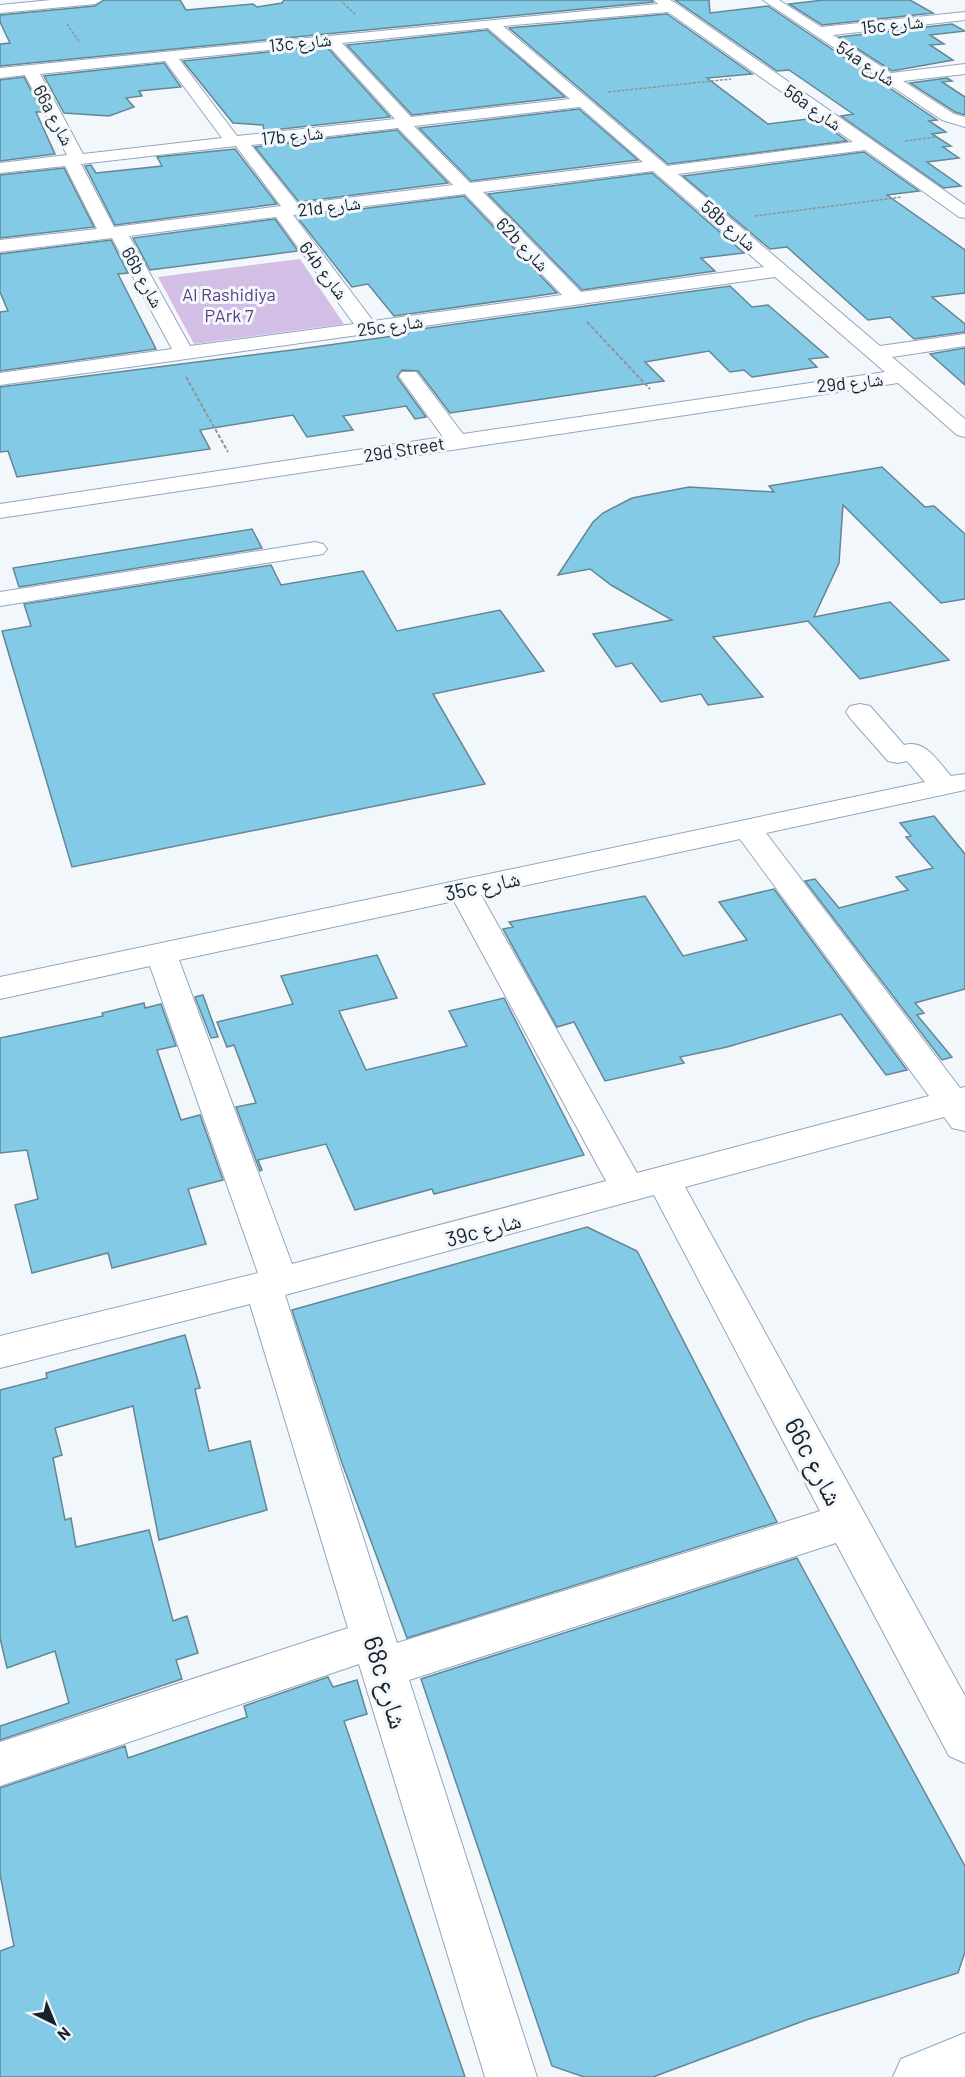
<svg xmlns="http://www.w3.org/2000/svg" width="965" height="2077" font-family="Barlow,'Noto Naskh Arabic',sans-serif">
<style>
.green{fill:#d3bee5}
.building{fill:#83cae6;stroke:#658694;stroke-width:1.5}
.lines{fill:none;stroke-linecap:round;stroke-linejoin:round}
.minor-casing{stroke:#92a6bf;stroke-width:2}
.path-far1{stroke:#8e949b;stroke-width:1.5;stroke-dasharray:3 1.5;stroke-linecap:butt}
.path{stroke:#8e949b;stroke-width:2;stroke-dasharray:4 2;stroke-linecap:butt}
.minor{fill:#fff;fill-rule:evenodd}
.labels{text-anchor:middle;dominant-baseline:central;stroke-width:6;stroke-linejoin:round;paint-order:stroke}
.far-street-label{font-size:18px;fill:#19212a;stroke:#f2f7fc}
.far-park-label{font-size:18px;fill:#613b7d;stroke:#f2f7fc}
.street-label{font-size:21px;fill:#19212a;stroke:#f2f7fc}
.near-street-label{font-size:26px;fill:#19212a;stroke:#f2f7fc}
</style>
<rect width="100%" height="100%" fill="#f2f7fc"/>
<path class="green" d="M300 259 344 324 194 344 158 277Z"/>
<path class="building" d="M104 0H180L186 10 253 4 257 7 282 3 284 0H652L653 2 0 66V44L10 43 0 22V15L95 6Z
M675 0H709L710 13 768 6 937 120 929 121 946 132 932 134 951 146 943 147 959 158 927 162 961 186 944 188 841 116 853 114 789 70 777 71Z
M824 0H910L933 13 822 25 789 4Z
M667 14 752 74 707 78 768 124 816 118 847 141 668 164 509 28Z
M952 24 965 31 930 35 944 44 930 45 953 60 892 71 839 37Z
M487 30 565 97 412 115 347 45Z
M326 46 390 117 264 131 263 125 233 123 183 61Z
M164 63 181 87 139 91 142 96 126 98 134 107 109 116 64 113 44 76Z
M24 77 42 112H36L55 154 0 161V80Z
M947 78 952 81 942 82 965 97V115L955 112 910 83Z
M579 109 638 160 471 181 419 128Z
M397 130 448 183 299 202 255 147Z
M235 149 277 204 115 225 85 166 91 165 96 173 162 166 157 157Z
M864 152 919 191 887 195 965 250V293L932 297 965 324V332L914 339 890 317 868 320 787 247 770 249 683 176Z
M64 168 94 227 0 238V175Z
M652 173 744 253 701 258 715 271 582 290 488 194Z
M464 196 557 293 394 316 368 284 352 287 297 217Z
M275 219 298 251 150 270 133 238Z
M111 240 128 273 118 274 156 349 0 371V312L8 311 0 292V254Z
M730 286 752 307 768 305 828 357 809 359 817 367 752 377 744 370 730 372 709 351 645 362 664 381 450 413 418 371 402 370 397 377 426 417 415 419 406 406 343 416 353 430 307 437 293 415 200 430 210 449 17 477 8 451 0 452V387L300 349 408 334 406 331Z
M965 348V385L930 354Z
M882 467 925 507 934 506 965 534V599L941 603 843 505 839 563 814 617 890 602 949 660 860 679 808 621 713 637 763 697 708 705 701 694 661 702 632 663 616 667 593 634 672 620 611 585 590 569 558 575 593 522 603 513 632 498 689 487 774 492 769 486Z
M252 529 262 548 19 587 13 568Z
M271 565 281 585 363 571 397 631 500 610 544 671 433 694 485 784 72 867 2 631 31 626 24 604Z
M934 816 965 854V989L915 1003 924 1013 917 1015 952 1057 942 1060 805 881 815 879 839 908 908 890 896 877 933 868 906 837 911 836 900 823Z
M774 889 907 1070 886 1075 841 1014 727 1047 680 1057 684 1063 605 1081 574 1022 557 1027 503 929 513 927 509 922 645 896 683 956 747 940 719 902Z
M377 955 397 998 339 1011 366 1070 467 1046 449 1011 504 998 584 1155 434 1194 432 1189 355 1210 326 1144 258 1160 262 1170 260 1171 236 1107 256 1103 234 1045 227 1047 217 1022 293 1004 281 976Z
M203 995 218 1037 211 1038 195 997Z
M144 1003 145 1008 161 1004 176 1046 157 1050 181 1120 200 1115 223 1180 188 1189 206 1244 112 1268 108 1253 32 1273 15 1205 38 1199 27 1150 0 1153V1038L103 1016 102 1013Z
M587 1227 637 1251 777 1522 407 1638 342 1463 292 1310Z
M185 1335 200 1388 195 1389 209 1451 250 1441 267 1510 159 1540 133 1406 55 1428 62 1455 53 1458 65 1520 71 1518 76 1547 149 1530 173 1621 187 1616 198 1653 176 1660 182 1679 0 1740V1726L69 1703 55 1651 7 1668 0 1638V1390L47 1378 46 1373Z
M797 1558 965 1866V1952L958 1973 806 2020 653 2077H584L552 2066 421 1679Z
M328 1677 333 1687 357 1680 367 1714 344 1721 465 2077H0V1951L14 1946 0 1874V1788L125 1746 128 1758 247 1717 244 1706Z"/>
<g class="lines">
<defs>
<path id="minor" d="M51 0H102L95 4 0 13V5Z
M654 0H670L677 4 965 205V218L959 217 865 150 678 174 880 346 965 334V346L892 357 965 419V437L957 435 898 383 0 518V504L443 437 399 376 402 372H416L463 434 885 372 775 277 0 385V373L172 349 112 238 0 252V240L97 229 65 166 0 173V163L67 155 25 75 0 78V68L658 4ZM668 12 853 142 667 166 503 26ZM488 28 570 99 411 117 342 43ZM327 44 395 119 237 136 179 59ZM165 61 222 138 83 154 40 74ZM580 107 643 162 470 183 414 126ZM398 128 453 185 298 204 251 145ZM236 146 281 206 114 227 81 164ZM653 171 764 267 581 292 483 192ZM465 194 562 295 373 321 293 215ZM276 217 354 324 190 346 129 236Z
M763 0H779L821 27 965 12V20L833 35 891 73 965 64V74L903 81 954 114 965 117V127L942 120Z
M315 542 323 544 327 549 323 554 0 606V592Z
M860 704 870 706 904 745C926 739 938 762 951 776L965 774V790L766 833 960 1088 965 1087V1131L952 1128 944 1117 685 1187 965 1696V1763L949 1756 836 1543 409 1680 537 2077H485L359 1664 0 1786V1742L348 1628 250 1304 0 1368V1336L258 1273 150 966 0 999V977L925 782 907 761 898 763 888 761 850 718 846 712 850 706ZM740 839 929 1096 637 1173 481 895ZM454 901 606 1181 292 1264 179 960ZM654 1195 820 1511 397 1643 285 1295Z
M965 2033V2077H893L901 2059Z"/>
</defs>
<use href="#minor" class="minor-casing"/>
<path class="path-far1" d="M340 0 356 15
M67 24 80 43
M608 92 731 79
M905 141 936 137
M755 216 902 197"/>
<path class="path" d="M587 322 650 389
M186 377 228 452"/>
<use href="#minor" class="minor"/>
</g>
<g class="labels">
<g class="far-street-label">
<text transform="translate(892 24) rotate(-6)">15c شارع</text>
<text transform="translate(300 42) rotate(-6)">13c شارع</text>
<text transform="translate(866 63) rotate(33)">54a شارع</text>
<text transform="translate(813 107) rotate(35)">56a شارع</text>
<text transform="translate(54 115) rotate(62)">66a شارع</text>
<text transform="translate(292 135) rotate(-6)">17b شارع</text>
<text transform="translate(329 206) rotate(-7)">21d شارع</text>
<text transform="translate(729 225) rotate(41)">58b شارع</text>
<text transform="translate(523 244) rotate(46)">62b شارع</text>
<text transform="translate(324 270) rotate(53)">64b شارع</text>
<text transform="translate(143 277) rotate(61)">66b شارع</text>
<text transform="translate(390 325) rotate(-8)">25c شارع</text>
<text transform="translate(850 382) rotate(-6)">29d شارع</text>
<text transform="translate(404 449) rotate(-9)">29d Street</text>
</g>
<g class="far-park-label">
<text x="229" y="294">Al Rashidiya<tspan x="229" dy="21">PArk 7</tspan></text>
</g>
<g class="street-label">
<text transform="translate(482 885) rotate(-12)">35c شارع</text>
<text transform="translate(483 1229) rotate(-15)">39c شارع</text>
</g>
<g class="near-street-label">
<text transform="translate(815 1461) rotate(62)">66c شارع</text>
<text transform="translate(387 1682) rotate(73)">68c شارع</text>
</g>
</g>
<g transform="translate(54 2023) rotate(137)" stroke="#f2f7fc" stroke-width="4.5" paint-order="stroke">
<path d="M0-4.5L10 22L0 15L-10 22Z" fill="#19212a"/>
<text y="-9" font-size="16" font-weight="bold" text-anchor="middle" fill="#19212a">N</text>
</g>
</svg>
